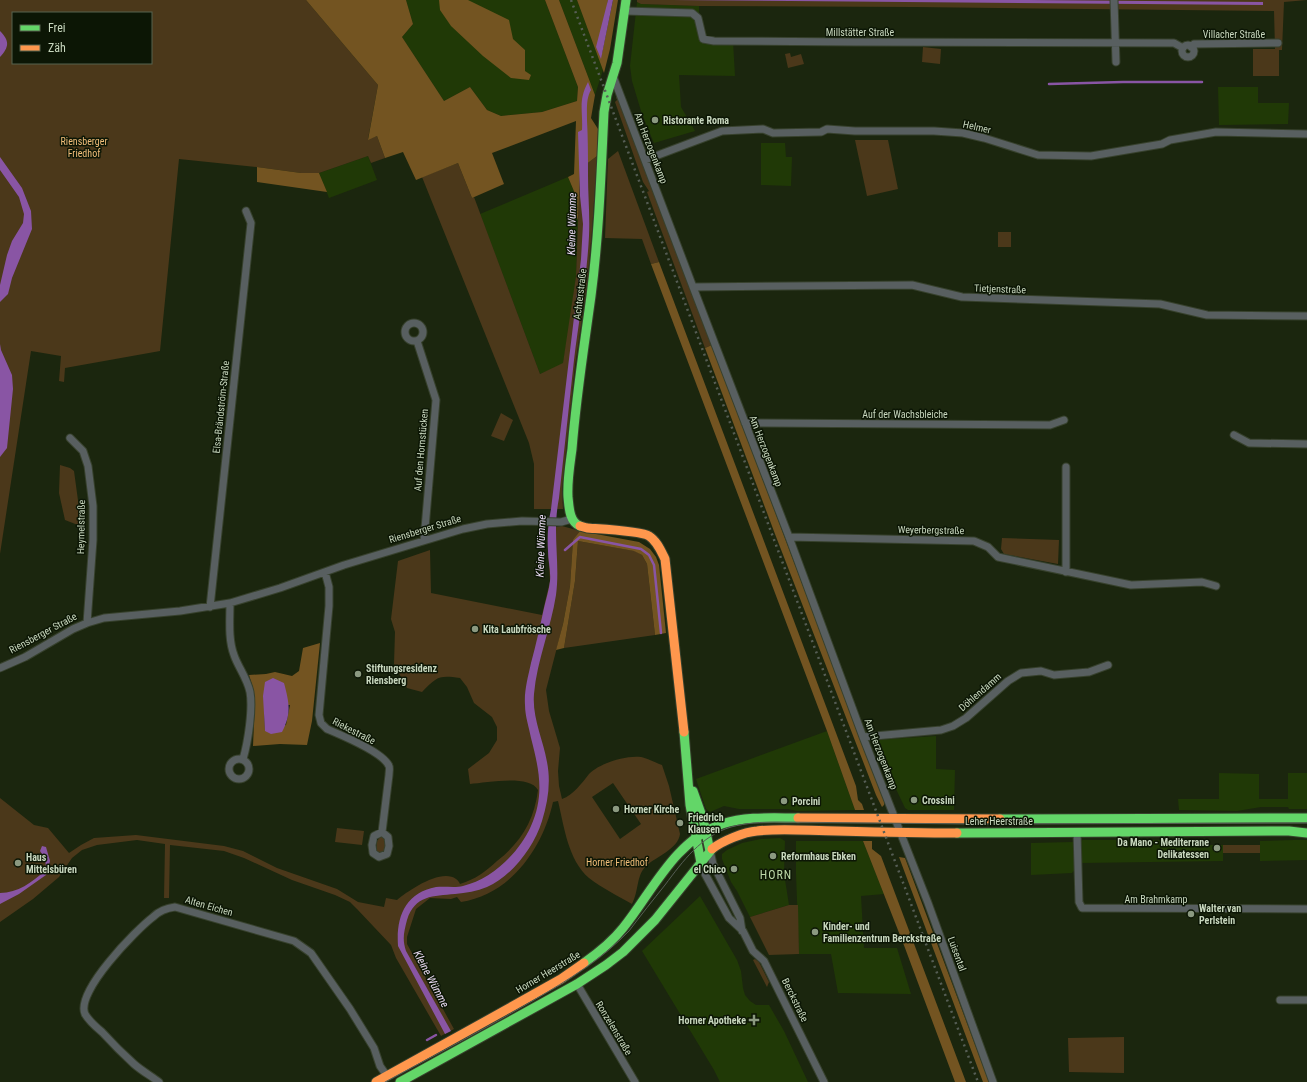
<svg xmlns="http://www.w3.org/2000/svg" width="1307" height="1082" font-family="'Roboto Condensed',sans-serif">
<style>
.built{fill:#203906}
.green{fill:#4b381a;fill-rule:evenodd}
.forest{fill:#735421;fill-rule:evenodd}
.water{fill:#8955a4}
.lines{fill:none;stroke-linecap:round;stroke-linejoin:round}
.stream{stroke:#8955a4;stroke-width:2.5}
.street-casing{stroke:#37412d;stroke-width:9}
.fast-casing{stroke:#37412d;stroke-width:11}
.slow-casing{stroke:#37412d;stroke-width:11}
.street{stroke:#585f60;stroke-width:7}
.fast{stroke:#63d668;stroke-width:9}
.slow{stroke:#ff974d;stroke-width:9}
.tram{stroke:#565e55;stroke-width:1}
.rail{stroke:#565e55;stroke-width:2.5;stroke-dasharray:2 4;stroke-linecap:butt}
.poi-dot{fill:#8b9980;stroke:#0c1605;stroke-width:1.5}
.labels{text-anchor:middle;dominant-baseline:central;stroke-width:3;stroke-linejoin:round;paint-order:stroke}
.street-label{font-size:10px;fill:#c8d7be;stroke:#0c1605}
.poi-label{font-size:10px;font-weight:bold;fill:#c8d7be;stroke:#0c1605;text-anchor:start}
.park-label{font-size:10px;fill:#f2be7a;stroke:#0c1605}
.water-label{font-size:11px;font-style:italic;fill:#eadbf3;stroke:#0c1605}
.quarter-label{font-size:12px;letter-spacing:1px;fill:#bcd9a7;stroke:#0c1605}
</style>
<rect width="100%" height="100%" fill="#1b260e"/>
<path class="built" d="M406 0H545L578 87 577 101 542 112 501 116 487 110 470 87 444 101 402 37 413 24Z
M559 0H577L603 70 595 95Z
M637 2 642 4 699 6V41H733L735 76 679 75 681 107 695 131 654 143 648 129 641 111 632 81 630 66Z
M1218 87H1258V103H1289L1288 124 1219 125Z
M761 143H785L786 157H792L791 186 761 185Z
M368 156 377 180 329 198 319 173Z
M568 177 576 196 570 199 578 220 576 276 570 322 563 364 540 374 480 214Z
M827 731 855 810 797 811 788 809H739L724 806 710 812 706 809 696 779Z
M936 736V769L955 770 954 810H908L905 808 886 768 876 740Z
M1219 773 1259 774V799H1288V773H1307V809H1289L1288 807H1261L1237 811 1179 810 1178 799H1219Z
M780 838 785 841 784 873 789 905 750 917 737 891 731 882 722 859V854L727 850 742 843 761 839Z
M1083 840H1187L1195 845H1223V861L1081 863 1072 873 1031 875V843L1073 842Z
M1294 840H1307V860L1260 861V841Z
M796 841H863L884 894 861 896 864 948H897L911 994 838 993 831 954H799L796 874Z
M700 896 737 960 741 971 743 988 745 995 750 1001 756 1005H769L784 1031 808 1082H720L714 1070 642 951Z"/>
<path class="green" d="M0 0H306L378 85 368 139 377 136 385 158 371 163 368 156 319 173H301L257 167 179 159 160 351 65 368 64 382 59 381 61 356 31 351 0 554ZM13 13H151V63H13Z
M637 0H1307L1284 2 1282 50H1279V76H1253V49H1275L1274 11 915 7 699 6 641 4 637 2Z
M923 47 941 49 940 64 922 62Z
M790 53 791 57 801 54 804 64 788 68 785 54Z
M619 96 712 345 705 348 647 192 649 191 643 182 615 102 617 100 616 97Z
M855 140H888L898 189 867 196Z
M618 151 659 262 651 264 642 239 605 238 608 159Z
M597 156 592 231 587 285 575 366 562 489 563 509H534V464L529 443 422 177 458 163 472 198 474 197 540 374 563 363 576 276 580 169Z
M998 232H1011V247H998Z
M501 413 513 420 504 441 491 436Z
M60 465 70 468 74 471 80 515 83 527 65 520 59 493Z
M562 526 580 531 573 541 570 586 563 624 546 690 549 711 560 748 558 771 559 786 562 799C573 795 582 783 589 774 600 763 626 755 641 757 647 758 656 763 662 765L669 786 680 834C678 849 657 856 646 866 636 876 639 891 632 904 618 896 602 888 589 878 568 860 564 826 558 801L553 802C543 848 510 895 461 902L457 897 451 899 430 898 416 909 407 937V944L454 1029 441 1036 396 958 391 945 357 909 350 902 335 895 292 880 244 858 224 851 170 845 169 898H164L165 844 137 840 97 845 82 850 72 858 59 877 33 899 0 922V798L34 825 48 828 69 853 81 845 94 838 136 835 224 846 243 851 277 868 337 889 358 902 384 907 386 898 397 900C408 891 441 868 456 879 458 880 459 882 460 884 476 879 485 872 497 861 521 842 534 821 538 790 529 774 486 783 470 784L468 769 489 753 497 740V727L492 717 474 703 467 687 460 678C438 675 437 677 422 692L407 688 394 664 395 632 391 619 398 561 430 550 431 593 542 615 550 581 548 551V528ZM613 783 641 824 620 839 592 797Z
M1002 538 1059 540 1058 564 1004 554 1001 549Z
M578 541 635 551 642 555 647 564 655 635 564 648 575 581Z
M337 828 364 831 362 845 335 842Z
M383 836C386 841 386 848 383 853L380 854 377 852C376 845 376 838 383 836Z
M1223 845H1260V853H1223Z
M789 905H798L799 954 769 955 750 917Z
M755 959 759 962 769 982 767 987 753 960Z
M1124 1037V1073L1069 1072 1068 1038Z"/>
<path class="forest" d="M306 0H406L413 24 402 37 444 101 470 87 487 110 501 116 542 112 577 101 578 87 545 0H559L595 95 591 118 598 129 597 156 580 169 578 220 570 199 576 196 568 177 574 174 576 121 492 153 504 184 472 198 458 163 416 180 403 152 385 158 377 136 368 140 378 85Z
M439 0H468L509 20 513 39 525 50V71L531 75 529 80 511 78 483 56 451 26 440 10Z
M577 0H608L601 58 613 0H618L610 49 604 73Z
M257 167 301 173H319L327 192 257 182Z
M659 262 856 786 858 800 862 804 864 810H855L827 731 651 264Z
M712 345 860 737 884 798V805L882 807 876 795 775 534 705 348Z
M580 531 639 542 650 549 656 557 659 565 666 633 655 635 647 564 642 555 634 551 578 541 575 581 564 648 556 650 563 624 570 586 573 540Z
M320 643 312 721 307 745 280 744 253 746 255 699 253 688 249 675 266 674 275 672 292 676 299 671 303 648ZM264 704 290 705 286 725 265 731Z
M863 841H872V849L881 856 966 1082H955L905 948Z
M899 857 905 858 989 1082H983Z"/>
<path class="water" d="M608 0H613L601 59 596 47Z
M672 0H1030L1263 2V5Z
M0 31C10 41 9 47 0 57Z
M588 82 591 90C586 98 587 110 587 120 588 138 588 157 588 175 588 196 590 215 589 236 587 277 579 318 574 360 569 406 564 452 559 498 557 508 556 519 556 530 556 552 559 573 556 595 551 628 537 660 534 694 532 718 543 739 547 762 551 782 548 802 542 821 534 847 512 876 487 887 477 891 466 893 455 894 433 896 415 895 407 920 404 932 402 939 406 951L451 1031 445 1034 398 946C396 917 405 893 436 887 445 886 455 888 463 886 492 879 519 853 531 826 545 795 539 769 531 738 529 727 525 716 525 705 524 691 528 677 531 663 536 645 540 626 544 608 546 599 549 590 550 581 551 571 548 561 548 551 547 537 548 523 551 509L581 259 583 224 580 196 578 132 582 130C583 110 578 101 588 82Z
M0 157 22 188 31 211 32 229 12 278 8 294 0 302V285L7 255 12 241 23 223 24 214 19 197 0 170Z
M0 344 1 350 12 375 13 389 7 448 0 457Z
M273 678 284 683C289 702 292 713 282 732L271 734 265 731 263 696 265 682Z
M42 846 46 847 50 861 46 875 19 894 0 904V893C18 893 32 882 45 871 47 862 45 858 40 851Z"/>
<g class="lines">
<path class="stream" d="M1049 84 1123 82H1202
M565 550 580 537 641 549 649 555 654 565 661 633
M427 1040 436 1035"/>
<defs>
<path id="street" d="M1114 0 1116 62
M625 11 692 13 698 18 703 39 714 41 855 42 1174 43 1183 48
M1182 51a6 6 0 1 1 12 0a6 6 0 1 1-12 0Z
M1191 47 1194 44 1278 43
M613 76 693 287 789 537 863 737 928 903 993 1082
M645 160 722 131 763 129 773 133 821 132 827 129 855 131H934L963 133 984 138 1038 155 1091 156 1162 144 1170 140 1216 132 1307 134
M693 287 912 285 962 297 1160 304 1207 315 1307 316
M405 332a9 9 0 1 1 18 0a9 9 0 1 1-18 0Z
M417 341 436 400 424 540
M745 423 1050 425 1064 420
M1234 435 1249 443 1307 444
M70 438 83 451 88 466 93 506V540L87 623
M1066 467V572
M789 537 974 541 988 547 998 557 1131 585 1202 582 1216 586
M325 572 329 587V606L319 715 321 723 327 729C341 735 383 752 389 766 390 768 389 772 389 775L382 832
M230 603C230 620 228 639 234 655 238 667 247 678 250 692 253 709 248 742 243 759
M210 607 251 223 246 211
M0 668 25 657 73 629 87 623 104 618 180 611 230 603 280 588 344 565 463 529 487 524 522 521 561 522 572 519
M863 737 941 730 953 726 966 718 1008 681 1021 673 1041 671 1054 675 1089 672 1108 665
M229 769a10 10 0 1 1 20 0a10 10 0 1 1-20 0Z
M382 832 388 837 389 846 387 854 379 857 373 853 372 845 374 836Z
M1077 832 1079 902 1082 908 1307 909
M710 851 713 864 740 918 742 931
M701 863 705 874 729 918 743 931 753 951 764 961 824 1082
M577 984 635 1082
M1280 1000H1307
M159 1082C151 1076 142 1071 134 1064 123 1054 112 1043 102 1032 96 1027 89 1021 85 1014 75 992 136 930 153 917 159 911 167 908 175 907L294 941 311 953 350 1009 374 1048 380 1066 387 1076"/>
<path id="fast" d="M580 526C569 522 569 506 568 497 567 481 570 464 572 449 576 397 584 347 591 296 599 235 601 173 604 112L607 95 617 63 626 0
M684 732 690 805 701 863
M693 791 703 819 710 851
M1000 819 1307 818
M957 833 1289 831 1307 833
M584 963C598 953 612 942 623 928 652 892 675 840 722 824 747 816 772 818 798 818
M400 1082 577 984 606 965 623 952 655 920 712 849"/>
<path id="slow" d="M580 526 587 528C599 529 641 531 649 536 657 541 661 551 665 559L684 732
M798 818 1000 819
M712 849C722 841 744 832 757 831 783 828 811 831 837 831 877 832 917 833 957 833
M376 1082 504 1011 561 979 584 963"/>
</defs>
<use href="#street" class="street-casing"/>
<use href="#fast" class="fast-casing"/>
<use href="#slow" class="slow-casing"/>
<use href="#street" class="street"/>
<use href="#fast" class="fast"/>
<use href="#slow" class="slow"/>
<path class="tram" d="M385 1082C435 1055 485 1029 534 1000 568 980 601 960 629 931 641 915 653 900 665 885 683 861 701 836 731 827 746 823 761 822 777 822L975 824 1307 823"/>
<path class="rail" d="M571 0 978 1082"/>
</g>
<g class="poi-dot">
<circle cx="655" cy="120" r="4"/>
<circle cx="475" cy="629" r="4"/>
<circle cx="358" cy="674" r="4"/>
<circle cx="914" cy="800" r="4"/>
<circle cx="784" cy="801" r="4"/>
<circle cx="616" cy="809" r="4"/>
<circle cx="680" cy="823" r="4"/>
<circle cx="1217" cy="848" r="4"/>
<circle cx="773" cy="856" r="4"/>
<circle cx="18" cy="863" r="4"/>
<circle cx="734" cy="869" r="4"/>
<circle cx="1191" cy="914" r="4"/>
<circle cx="815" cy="932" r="4"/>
<path d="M752 1014h4v4h4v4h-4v4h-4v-4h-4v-4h4z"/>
</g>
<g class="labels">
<g class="street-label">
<text x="860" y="32">Millstätter Straße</text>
<text x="1234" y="34">Villacher Straße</text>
<text transform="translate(977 127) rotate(13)">Helmer</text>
<text transform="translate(651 148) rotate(69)">Am Herzogenkamp</text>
<text transform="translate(1000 289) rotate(2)">Tietjenstraße</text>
<text transform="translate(580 294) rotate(-83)">Achterstraße</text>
<text transform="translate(221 407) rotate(-84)">Elsa-Brändström-Straße</text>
<text x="905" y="414">Auf der Wachsbleiche</text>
<text transform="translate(421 450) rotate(-85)">Auf den Hornstücken</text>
<text transform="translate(766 451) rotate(69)">Am Herzogenkamp</text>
<text transform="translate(81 527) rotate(-89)">Heymelstraße</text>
<text transform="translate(425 529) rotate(-17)">Riensberger Straße</text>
<text transform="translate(931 530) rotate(1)">Weyerbergstraße</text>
<text transform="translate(43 633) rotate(-28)">Riensberger Straße</text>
<text transform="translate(980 692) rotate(-41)">Döhlendamm</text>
<text transform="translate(354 731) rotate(27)">Riekestraße</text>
<text transform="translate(881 754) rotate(69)">Am Herzogenkamp</text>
<text x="999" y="821">Leher Heerstraße</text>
<text x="1156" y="899">Am Brahmkamp</text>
<text transform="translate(209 906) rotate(16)">Alten Eichen</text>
<text transform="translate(957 954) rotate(70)">Luisental</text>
<text transform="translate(548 972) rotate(-31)">Horner Heerstraße</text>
<text transform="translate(795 1000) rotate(64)">Berckstraße</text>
<text transform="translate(614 1028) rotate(59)">Ronzelenstraße</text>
</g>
<g class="poi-label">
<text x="663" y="120">Ristorante Roma</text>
<text x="483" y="629">Kita Laubfrösche</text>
<text x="366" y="668">Stiftungsresidenz<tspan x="366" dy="12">Riensberg</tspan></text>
<text x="922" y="800">Crossini</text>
<text x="792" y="801">Porcini</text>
<text x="624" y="809">Horner Kirche</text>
<text x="688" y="817">Friedrich<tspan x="688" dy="12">Klausen</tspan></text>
<text x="1209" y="842" text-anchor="end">Da Mano - Mediterrane<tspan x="1209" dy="12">Delikatessen</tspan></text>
<text x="781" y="856">Reformhaus Ebken</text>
<text x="26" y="857">Haus<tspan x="26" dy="12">Mittelsbüren</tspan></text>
<text x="726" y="869" text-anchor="end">el Chico</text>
<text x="1199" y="908">Walter van<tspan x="1199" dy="12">Perlstein</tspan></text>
<text x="823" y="926">Kinder- und<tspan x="823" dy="12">Familienzentrum Berckstraße</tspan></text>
<text x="746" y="1020" text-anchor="end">Horner Apotheke</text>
</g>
<g class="park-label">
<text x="84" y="141">Riensberger<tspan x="84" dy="12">Friedhof</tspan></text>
<text x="617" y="862">Horner Friedhof</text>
</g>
<g class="water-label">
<text transform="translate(572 224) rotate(-89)">Kleine Wümme</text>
<text transform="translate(541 546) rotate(-88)">Kleine Wümme</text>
<text transform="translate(431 979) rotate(62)">Kleine Wümme</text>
</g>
<g class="quarter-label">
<text x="776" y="875">HORN</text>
</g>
</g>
<rect x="12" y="12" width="140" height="52" fill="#0c1605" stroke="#57634f"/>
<rect x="20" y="25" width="20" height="6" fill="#63d668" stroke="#57634f"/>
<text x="48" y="32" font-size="12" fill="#c8d7be">Frei</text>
<rect x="20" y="45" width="20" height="6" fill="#ff974d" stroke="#57634f"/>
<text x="48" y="52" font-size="12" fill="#c8d7be">Zäh</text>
</svg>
